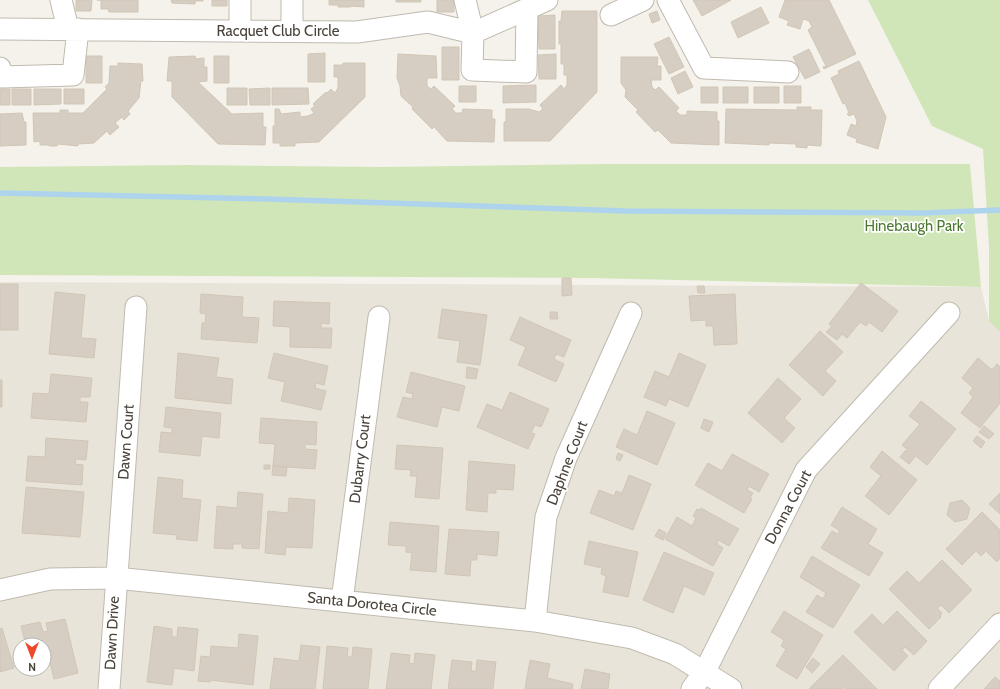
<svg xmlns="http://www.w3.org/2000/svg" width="1000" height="689" font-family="Cabin,sans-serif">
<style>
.residential{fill:#e9e4da;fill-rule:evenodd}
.green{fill:#d1e6b8}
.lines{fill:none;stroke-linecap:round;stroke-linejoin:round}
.stream{stroke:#add3ed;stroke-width:5.5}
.building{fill:#d6cec2;stroke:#d1c6b5}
.minor-casing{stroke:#c0baaf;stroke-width:23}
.minor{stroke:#fff;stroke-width:21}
.labels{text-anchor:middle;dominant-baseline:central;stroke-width:3.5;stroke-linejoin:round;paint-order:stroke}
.street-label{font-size:15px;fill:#49433a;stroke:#fff}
.park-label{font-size:15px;fill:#4b792f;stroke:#fff}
</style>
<rect width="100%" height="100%" fill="#f5f2ec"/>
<path class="residential" d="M0 282 981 287 989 321 1000 332V689H0ZM20 645H44V669H20Z"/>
<path class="green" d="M868 0H1000V332L989 321V248L983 149 932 126Z
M603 164H970L981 287 589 278 0 275V167L188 165 383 167Z"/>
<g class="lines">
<path class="stream" d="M0 193 267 199 626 211 923 213 1000 210"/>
</g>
<path class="building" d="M76 0H92L91 11H76Z
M97 0H138V12H109L108 9H101V0Z
M171 0H203V1H195V4L172 3Z
M212 0H227V6H212Z
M329 0H364V7L351 6V7H338V5H329Z
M396 0H421V2H396Z
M437 0H454V12H437Z
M693 0H731L702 16Z
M785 0H829L856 54 824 69 823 67 826 66 808 30 812 27 809 21 803 19 800 29 787 25 789 21 779 17Z
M761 7 769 23 738 38 731 22Z
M562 11H597V92L550 141H504V122H506V109H529L539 112 543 109 540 105 561 85 564 89 567 85V75H564V64H561V44H559V21H561Z
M657 11 660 20 652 23 649 14Z
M555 15V49H539L538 16Z
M669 37 684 67 669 74 654 44Z
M442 47H459V80H442Z
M809 49 820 72 805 79 793 57Z
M325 53V82H308V54Z
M398 54 436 56 437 78H427V86L431 89 434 86 455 106 452 109 456 113H462L463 109 492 110V119H495L494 142 447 141 434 127 432 129 412 109 413 107 401 96 400 86 397 78Z
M556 54V79H539L538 55Z
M86 56H102V83H86Z
M195 56 196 59 204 58V67H207V81L198 82 232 114 263 113V127H266L265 145 218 144 172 97V81H167L169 57Z
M214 56H229V83H214Z
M621 57H658L657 66H661V80H651L652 87 655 90 659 87 679 108 676 111 680 115H687V111L717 112V121H719V145L671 143 658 130 655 132 636 112 638 110 625 97 626 90 621 83Z
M859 61 886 117 878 149 856 142 857 139 847 135 851 124 856 126 857 121 854 114 849 116 847 114 849 113 845 103 843 104 831 78 839 74 838 71Z
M118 63 142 64 143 81H141L139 98 128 111 130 114 124 120 122 117 115 123 119 127 110 135 107 131 94 143 78 144V146L58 144 57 146H49V145H40V141L34 142 33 113H60V110H68V113H83L107 89 105 87 109 83 110 66H118Z
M343 63H365V97L319 142 295 143V146H280V143H273V126H275V109H279L281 114 300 112V117L308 116 314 113 311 109 315 106 313 104 326 92 327 93 331 89 335 93 338 88V77H334V65H343Z
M685 71 693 87 678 94 671 78Z
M536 85V102L503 103V86Z
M459 86H476V102H459Z
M784 86H801V103H784Z
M701 87H718V103H701Z
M723 87H748V103H723Z
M754 87H779V103H754Z
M227 88H247V105H227Z
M270 88V105H250L249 89Z
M272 88H308L309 104 272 105Z
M0 89H10V105H0Z
M12 89H31V105H12Z
M34 89H61V104L34 105Z
M64 89H84V104H64Z
M797 107H811V110H822L821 146 807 145V148L796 147V144L769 143V145L725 143 726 109 797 110Z
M22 113 24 122H26V145L0 146V114Z
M562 278H571L572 295 562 296Z
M861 283 898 311 882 332 869 322 866 326 860 322 847 338 842 334 837 340 826 332 832 326 829 324Z
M0 284H18V330H0Z
M697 286H704L705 293H698Z
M55 292 85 295 81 338 96 339 94 358 49 354Z
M201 294 243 297 242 317 259 318 257 343 201 339 202 323H205L206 314 200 313Z
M735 294 737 344 714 345 713 326H706V320L691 321 689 296Z
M274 301 330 303 329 324 321 323V328H332L331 348 290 347V327L273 326Z
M442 309 487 315 480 365 457 362 460 341 438 338Z
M550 312H557L558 319H550Z
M520 317 571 340 564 357 556 354 554 359 564 364 556 382 518 365 526 347 510 340Z
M820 331 843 352 825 371 836 381 823 396 789 365Z
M178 353 219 358 216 377 233 379 231 404 175 398Z
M274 353 328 366 324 385 316 383 315 388 326 391 321 410 281 401 285 382 268 378Z
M679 353 706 365 688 407 669 399 666 406 644 397 655 371 669 377Z
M978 358 992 370 997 364 1000 367V403L980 428 961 413 973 397 969 393 973 388 962 378Z
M467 367 478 369 476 379 466 378Z
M411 372 465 386 459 411 442 407 437 427 397 417 403 397 412 399 413 394 406 392Z
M51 374 92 378 90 397H80V402H88L86 422 31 418 33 393 49 394Z
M778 378 801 399 784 418 795 428 782 443 748 413Z
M0 380H2V407H0Z
M510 392 549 409 541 427 535 425 531 433 535 434 528 449 477 427 487 404 502 410Z
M921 401 956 429 927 465 902 445 920 424 909 416Z
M166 407 221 413 219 438 202 436 200 456 159 452 161 432 172 433V428L164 427Z
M647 411 675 423 657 465 616 447 624 429 637 435Z
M261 418 317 422 316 445 305 444V449L317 450 315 469 273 466 275 444 259 443Z
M704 419 713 422 709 432 701 428Z
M984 426 994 434 989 439 979 432Z
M977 436 985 442 981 448 973 441Z
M46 438 88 441 86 460 76 459 75 464 83 465 82 485 26 481 28 456 45 457Z
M397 445 443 448 439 499 415 497 417 476H410L411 470 395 469Z
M906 450 915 457 909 464 900 457Z
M882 451 917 480 889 515 865 496 881 476 870 467Z
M618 453 623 455 620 461 616 459Z
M732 454 769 474 759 492 749 486 747 490 753 493 750 498 752 499 744 513 695 485 708 463 722 471Z
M469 461 515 465 513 490 496 489V493H488L487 512 466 510Z
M264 465H270V469H264Z
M273 466 287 467 286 476 272 475Z
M629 475 651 484 633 530 590 513 599 490 614 496 616 491 622 493Z
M158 477 183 480 182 498 201 500 197 541 176 539 177 535 153 533Z
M26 487 84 492 80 537 22 533Z
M238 492 263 494 259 549 242 548V544H233V549L214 548 217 506 237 508Z
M1000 493V514L989 504Z
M289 498 315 500 312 548 286 547 285 555 265 553 268 511 288 513Z
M962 500 970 508 967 519 955 522 947 515 950 503Z
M842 507 877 529 868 544 883 553 869 576 821 548 832 531 838 534 840 531 831 525Z
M701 508 739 529 729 546 718 540 717 544 723 548 713 566 665 539 677 517 692 526 696 518 693 516 697 509 700 510Z
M982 512 1000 530V558L997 562 986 551 981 556 976 551 962 565 946 549Z
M390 522 439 526 436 572 410 570 412 553 406 552V546L388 545Z
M449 529 499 532 497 556 477 554V560H471L470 576 445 574Z
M659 529 666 533 663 540 655 536Z
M589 541 638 552 628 597 603 592 606 576 601 574 602 568 584 564Z
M664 552 714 573 704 595 684 586 673 613 643 600Z
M812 556 860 585 833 628 806 612 817 595 823 599 826 593 800 577Z
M942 560 972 590 949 613 941 605 937 608 942 613 940 616 941 617 929 629 889 589 907 571 919 583Z
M784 611 823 635 797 679 776 666 786 649 781 646 784 640 771 632Z
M897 611 927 641 914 655 905 647 902 650 908 656 894 671 854 632 872 614 883 625Z
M65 619 78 673 54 679 50 662 44 664V645H26L21 626 40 622 43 632 48 631 46 623Z
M154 626 172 629V637H177L178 627 198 629 194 671 174 668 172 685 147 682Z
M2 628 14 668 0 672V629Z
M239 634 258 636 253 685 210 680V682L198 681 201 656 210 657 211 646 238 648Z
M301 645 320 647 315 689H270L274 658 299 661Z
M327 646 348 648 347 657H352L353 647 372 649 368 689H323Z
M391 653 410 655 409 663 414 664 415 653 435 655 431 689H386Z
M843 655 877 689H845L843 687 842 689H809Z
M813 658 820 664 812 673 806 667Z
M452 660 472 662 471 671H476L477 660 496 662 493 689H448Z
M530 660 550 664 547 678 573 684 572 689H525Z
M585 669 610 674 608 689H581Z
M995 677 1000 681V689H984Z"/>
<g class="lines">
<defs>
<path id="minor" d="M61 0 68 29
M292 0V31
M465 0 473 33 472 70 526 72 527 9
M668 0 704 68 788 72
M611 15 643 0
M0 29 357 32 428 22 473 33 547 0
M240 31V0
M0 68 2 77 73 75 78 29
M0 590 50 579 116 578 535 621 632 638 675 654 731 689
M342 601 379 317
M535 621 546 517 566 458 631 313
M109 689 136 307
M692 689 705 671 806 470 949 313
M939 689 1000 624"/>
</defs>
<use href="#minor" class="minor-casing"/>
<use href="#minor" class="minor"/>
</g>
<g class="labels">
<g class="street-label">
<text x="278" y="31">Racquet Club Circle</text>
<text transform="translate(126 442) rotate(-86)">Dawn Court</text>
<text transform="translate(360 459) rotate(-83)">Dubarry Court</text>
<text transform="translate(567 463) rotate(-69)">Daphne Court</text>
<text transform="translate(788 507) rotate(-62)">Donna Court</text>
<text transform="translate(372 604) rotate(6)">Santa Dorotea Circle</text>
<text transform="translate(112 633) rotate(-87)">Dawn Drive</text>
</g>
<g class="park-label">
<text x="914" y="226">Hinebaugh Park</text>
</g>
</g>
<g transform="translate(32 657) rotate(180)"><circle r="19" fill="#ffffff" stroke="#b6b4b0"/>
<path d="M0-3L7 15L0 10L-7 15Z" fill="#ed492b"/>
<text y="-6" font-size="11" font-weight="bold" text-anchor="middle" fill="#49433a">N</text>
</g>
</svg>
